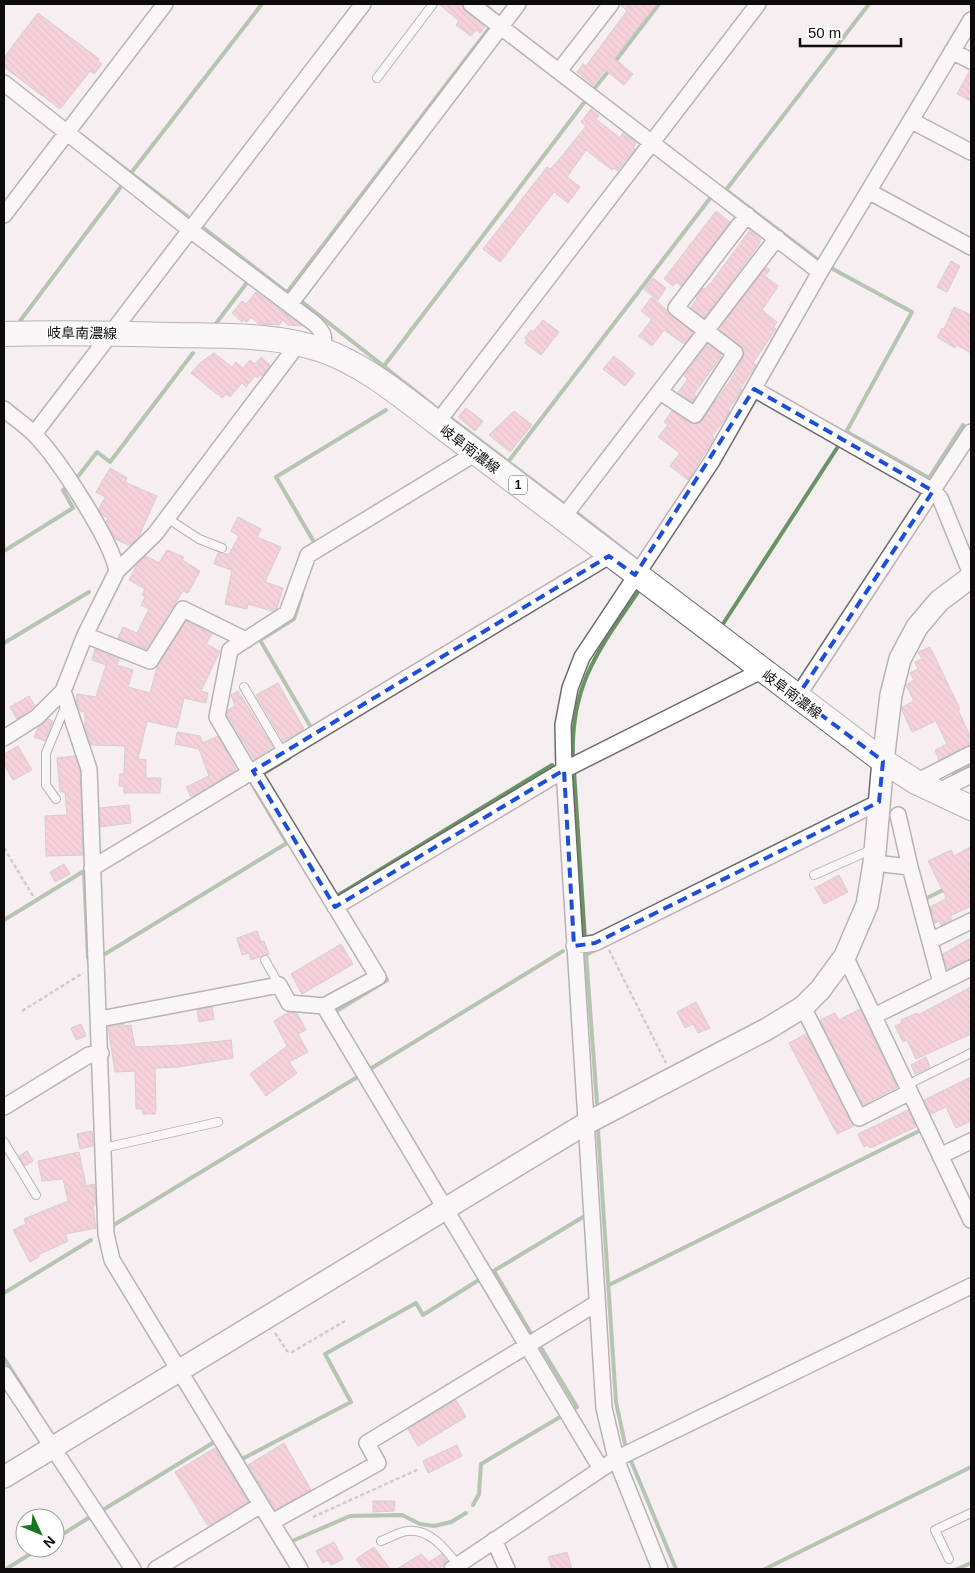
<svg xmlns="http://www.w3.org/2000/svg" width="975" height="1573" font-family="Helvetica,'Noto Sans JP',sans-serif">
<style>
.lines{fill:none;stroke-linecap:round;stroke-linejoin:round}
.stream{stroke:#689365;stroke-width:4}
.building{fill:url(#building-back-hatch);stroke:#aba5a6}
.lane-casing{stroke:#6f696b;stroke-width:10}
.street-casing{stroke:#6f696b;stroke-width:18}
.secondary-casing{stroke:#6f696b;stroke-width:24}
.primary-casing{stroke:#6f696b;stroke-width:26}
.path{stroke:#a5a0a1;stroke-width:2.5;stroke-dasharray:4 2.5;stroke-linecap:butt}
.lane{stroke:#fff;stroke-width:8}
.street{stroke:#fff;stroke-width:15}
.secondary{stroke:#fff;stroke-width:21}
.primary{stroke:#fff;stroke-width:24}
.marked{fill:none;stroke:#1d4ed8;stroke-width:4;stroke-dasharray:10 6;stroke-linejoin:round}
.labels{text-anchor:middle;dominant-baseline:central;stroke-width:4;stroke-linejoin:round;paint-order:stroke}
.shield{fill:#fff;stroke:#565454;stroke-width:1}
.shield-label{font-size:12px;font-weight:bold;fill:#0d0b0b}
.street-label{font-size:14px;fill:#0d0b0b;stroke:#fff}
</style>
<defs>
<pattern id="building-back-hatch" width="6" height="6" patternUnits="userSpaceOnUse" patternTransform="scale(1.25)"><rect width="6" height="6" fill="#f6acbf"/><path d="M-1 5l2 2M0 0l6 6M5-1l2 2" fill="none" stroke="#d293a3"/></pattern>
</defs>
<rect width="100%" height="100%" fill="#f5eef0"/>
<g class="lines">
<path class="stream" d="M484 4 498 16
M614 63 659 4
M594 89 610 69
M80 134 187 216
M131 173 262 4
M201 226 285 291H288L491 26
M818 260 726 190 869 4
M831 268 912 312 845 434
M301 301 438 409
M20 321 123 184
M214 326 249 280
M384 366 586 100
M452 419 564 504
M847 432 929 478 963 425
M508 462 711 197
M76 479 97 452 110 462 193 353
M577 513 636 559
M314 542 276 477 386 410
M4 551 73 508 63 490 66 488
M302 594 294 619 260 640 312 729
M721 627 839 445
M4 643 89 592
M573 760C570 685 598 651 638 592
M574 771 585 940
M953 773 971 764
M262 774 289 758
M337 896 552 765
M925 899 945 889
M4 920 84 871 88 958
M105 954 287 843 252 784
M586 954 597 1103
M586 955 597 949
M337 1015 335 1012 387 980 383 973
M368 1066 370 1069 563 951
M598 1130 616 1402 625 1444
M112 1226 359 1076
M494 1271 532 1335
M492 1272 583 1217
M609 1285 921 1130
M4 1293 91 1240
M540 1346 577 1407 574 1408
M4 1358 37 1410
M225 1436 227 1435 242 1459 351 1402 325 1354 416 1303 423 1315 482 1278
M631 1461 676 1569
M473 1505 479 1494 481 1464 565 1414
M101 1511 216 1441
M55 1539 90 1517
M291 1544 290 1542 350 1516 402 1515 420 1524 434 1526 451 1522 466 1513
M6 1569 40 1548
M765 1569 971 1467
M957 1569 971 1563"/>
</g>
<path class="building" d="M439 4H462L465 11 485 27 480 33 476 30 471 36 456 25 459 21Z
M620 4H657L614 58 633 74 624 85 605 70 593 85 577 72 583 64 586 66 627 11Z
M38 13 99 59 98 61 102 64 94 74 90 71 60 109 4 67V59L8 52Z
M970 70H971V101L957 94Z
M591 109 599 116 596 119 620 138 623 133 636 143 633 148 635 149 617 171 614 168 612 170 586 150 567 177 580 187 568 203 554 192 500 262 483 249 547 167 550 169 557 162 586 126 581 122Z
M716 211 730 222 681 286 676 282 673 286 664 279Z
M750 230 761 239 758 246 704 318 691 307 697 299 696 298 703 288 705 289 711 283Z
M951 261 960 266 947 292 937 287Z
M766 267 770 270 765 276 778 286 762 310 777 322 774 327 776 329 753 363 756 365 740 389 742 390 728 410 730 411 725 419 712 436 714 438 688 480 670 466 680 453 658 437 668 425 664 422 672 411 690 423H700L730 381 743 358 744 350 719 329Z
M653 278 666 288 658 300 644 289Z
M256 292 302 326 288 325 283 320 279 325 259 324 251 317 247 322 244 320 242 322 232 313 242 301 246 304Z
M652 297 693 333 684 344 664 330 652 346 639 336 652 319 641 311Z
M954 307 971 315V353L957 345 955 348 937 337 942 328 944 329Z
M543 320 559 332 541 355 525 343 527 340 525 338 531 330 533 332Z
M708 344 722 355 694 394 696 396 692 402 678 392 688 379 684 376Z
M214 353 232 367 236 362 243 368 250 360 255 364 261 357 270 365 262 376 260 374 258 378 255 376 246 387 242 383 230 397 226 394 222 398 191 373 200 363Z
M614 356 635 373 625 386 603 369Z
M466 408 483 421 475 431 458 417Z
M514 411 532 425 510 452 489 435Z
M110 468 127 478 125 482 157 496 139 536 130 546 115 539 106 522 108 518 102 515 99 509 105 497 96 492Z
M238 517 261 529 257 537 281 547 265 582 283 588 277 608 272 611 248 604 247 609 225 604 232 570 214 564 218 553 229 554 239 536 231 531Z
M167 550 184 557 182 560 200 571 188 593 183 591 146 649 118 638 123 627 137 633 149 609 141 605 145 597 142 595 145 589 129 580 137 565 146 556 159 563Z
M186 621 212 634 206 644 220 651 201 691 208 693 206 703 184 698 177 728 147 721 138 759 146 760V778H161L160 793H124V786H119L120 774H124L125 746 91 745 85 726V712L80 711 76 700 77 694 96 697 106 665 92 660 95 649 119 659 117 665 133 670 128 687 150 693 157 667Z
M930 647 960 709 958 710 971 738V744L939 760 935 750 947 744 936 721 912 732 902 710V707L914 701 906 685 914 680 910 673 918 669 915 662 922 659 918 652Z
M278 683 304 729 283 741 256 695Z
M238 691 273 747 254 759 227 715 228 710 235 706 231 695Z
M29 696 35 706 17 719 10 707Z
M48 719 53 721 45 741 34 737 38 728Z
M177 732 200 736 203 743 218 736 236 770 191 797 186 787 209 776 199 749 175 744Z
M18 746 32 770 13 780 4 764V754Z
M75 756 80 771 83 855 46 856 45 816 67 815 65 792H60L57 758Z
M129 805 131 823 100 827V808Z
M971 847V906L950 916 952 920 941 925 939 921 935 923 930 907 944 900 946 897 928 861 951 850 954 856Z
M64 864 70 874 55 882 50 872Z
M839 875 848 892 824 904 815 888Z
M257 931 261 942 264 941 269 954 251 960 249 953 242 955 237 938Z
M971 938V959L947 969 943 954Z
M341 944 353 964 302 994 291 974Z
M971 987V1034L916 1059 907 1040 903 1042 895 1026 902 1023 901 1020 917 1013 918 1015Z
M696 1002 710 1028 698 1033 693 1024 685 1028 677 1012Z
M212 1007 214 1019 199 1022 197 1010Z
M860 1009 897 1087 863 1105 820 1020 835 1013 839 1020Z
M289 1012 297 1013 306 1030 298 1034 308 1052 289 1062 297 1073 266 1096 250 1074 287 1046 274 1021Z
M81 1024 86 1036 76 1040 71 1028Z
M124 1024V1026L131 1025 135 1047 183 1045 231 1040 233 1058 179 1067 155 1068 156 1109 155 1114H143L142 1109H136L135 1071 115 1072 108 1027Z
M806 1034 854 1126 837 1134 789 1043Z
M926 1057 930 1067 915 1074 911 1065Z
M971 1077V1121L956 1128 946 1107 931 1114 924 1100Z
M908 1110 916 1127 870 1148 868 1145 864 1147 858 1134Z
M92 1131 93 1146 80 1149 77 1134Z
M27 1151 33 1161 25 1166 19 1156Z
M79 1152 86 1186 94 1184 96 1205H93L96 1228 65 1234 68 1241 38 1255 39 1257 30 1262 13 1230 26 1224 24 1219 68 1201 63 1179 42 1181 38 1161Z
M456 1400 466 1417 418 1446 408 1429Z
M284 1443 311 1490 275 1510 248 1465Z
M457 1445 462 1456 428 1473 423 1461Z
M215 1448 248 1502 208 1526 175 1472Z
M373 1501H395L394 1511 373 1512Z
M334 1542 343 1559 331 1565 328 1560 323 1563 316 1551Z
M374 1547 390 1569H363L356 1559Z
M567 1552 572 1569H552L548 1557Z
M421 1554 429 1562 442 1554 447 1561 439 1569H397Z"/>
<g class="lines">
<defs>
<path id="lane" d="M377 78 433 4
M167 518 199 539 222 548
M244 687 283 753
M56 799 46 785V753L66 705
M814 875 873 849
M265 960 279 985
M907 1085 971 1053
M4 1142 36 1195
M104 1148 218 1122
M381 1541C389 1538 399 1532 407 1531 430 1528 446 1550 458 1565
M949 1559 935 1530 971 1513"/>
<path id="street" d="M471 4 820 272
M952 51 971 61
M559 71 611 4
M4 83 189 229 315 324C324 333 326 338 321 350
M912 121 971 152
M870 192 971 247
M4 215 165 4
M290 304 518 4
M754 389 933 491 940 498 971 574
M660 392 695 415 735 353 676 308 747 215
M4 409C13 417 25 425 34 434 57 457 111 539 117 571
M437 423 758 4
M34 434 363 4
M562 519 777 238
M85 635 150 661 183 609 246 640
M63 691 89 769 106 1234 112 1260 300 1569
M797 697 971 432
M4 738 37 717 63 691 85 635 117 571 155 534 298 344
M253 771 378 977 324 1006 601 1469
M250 773 217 717 230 650 287 613 308 555 476 453
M916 782 971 754
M937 792 971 775
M898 815 910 867
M874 863 910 867 941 983
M92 868 609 556
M335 907 564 770 761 671
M930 941 971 921
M574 946 595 943 879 802
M845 956 971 1220
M803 1007 859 1118 910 1092
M874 1016 971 968
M100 1019 279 985 289 1003 324 1006
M4 1107 89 1055 101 1053
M940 1156 971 1141
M4 1374 133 1569
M272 1522 378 1463 367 1443 597 1303
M494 1540 507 1569
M156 1569 261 1505
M452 1569 616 1459 971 1286
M660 1569 616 1459 604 1408 564 770 563 725 570 688 582 657 712 461 820 272 971 20"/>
<path id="secondary" d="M4 1477 585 1124 767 1029 803 1007 820 990 845 956 867 905 874 863 883 761 891 695 900 659 917 627 939 601 971 577"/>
<path id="primary" d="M4 334C61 332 118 334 175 335 223 336 276 334 322 350 365 365 401 396 437 423L883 761 916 782 971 808"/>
</defs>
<use href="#lane" class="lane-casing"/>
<use href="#street" class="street-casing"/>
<use href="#secondary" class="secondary-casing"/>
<use href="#primary" class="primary-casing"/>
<path class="path" d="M4 848 33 896
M609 950 666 1063
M22 1011 83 973
M275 1333 287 1351 292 1352 345 1321
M313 1517 419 1469"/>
<use href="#lane" class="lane"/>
<use href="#street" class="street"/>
<use href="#secondary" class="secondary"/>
<use href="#primary" class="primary"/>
</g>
<path d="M0 0H975V1573H0ZM754 389 933 491 797 697 883 761 879 802 595 943 574 946 564 770 335 907 253 771 609 556 635 575Z" fill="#f5eef0" fill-opacity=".55" fill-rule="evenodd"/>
<path class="marked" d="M754 389 933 491 797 697 883 761 879 802 595 943 574 946 564 770 335 907 253 771 609 556 635 575Z"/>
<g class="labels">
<rect class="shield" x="509" y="475.5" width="18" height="19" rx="4"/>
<g class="shield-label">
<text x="518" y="485">1</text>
</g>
<g class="street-label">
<text transform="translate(82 333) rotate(1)">岐阜南濃線</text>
<text transform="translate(470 449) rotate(37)">岐阜南濃線</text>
<text transform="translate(792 694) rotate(37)">岐阜南濃線</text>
</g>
</g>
<rect width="975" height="1573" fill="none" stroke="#0d0b0b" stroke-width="10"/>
<g transform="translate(40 1533) rotate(134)"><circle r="24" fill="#ffffff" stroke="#9e9d9d"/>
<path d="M0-4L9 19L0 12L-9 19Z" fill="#1d731e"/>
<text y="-8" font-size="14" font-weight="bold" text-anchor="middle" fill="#0d0b0b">N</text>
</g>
<path d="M800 38v8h101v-8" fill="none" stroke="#0d0b0b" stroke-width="2.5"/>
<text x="808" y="38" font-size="15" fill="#0d0b0b" stroke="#ffffff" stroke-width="4" paint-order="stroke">50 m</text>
</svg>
